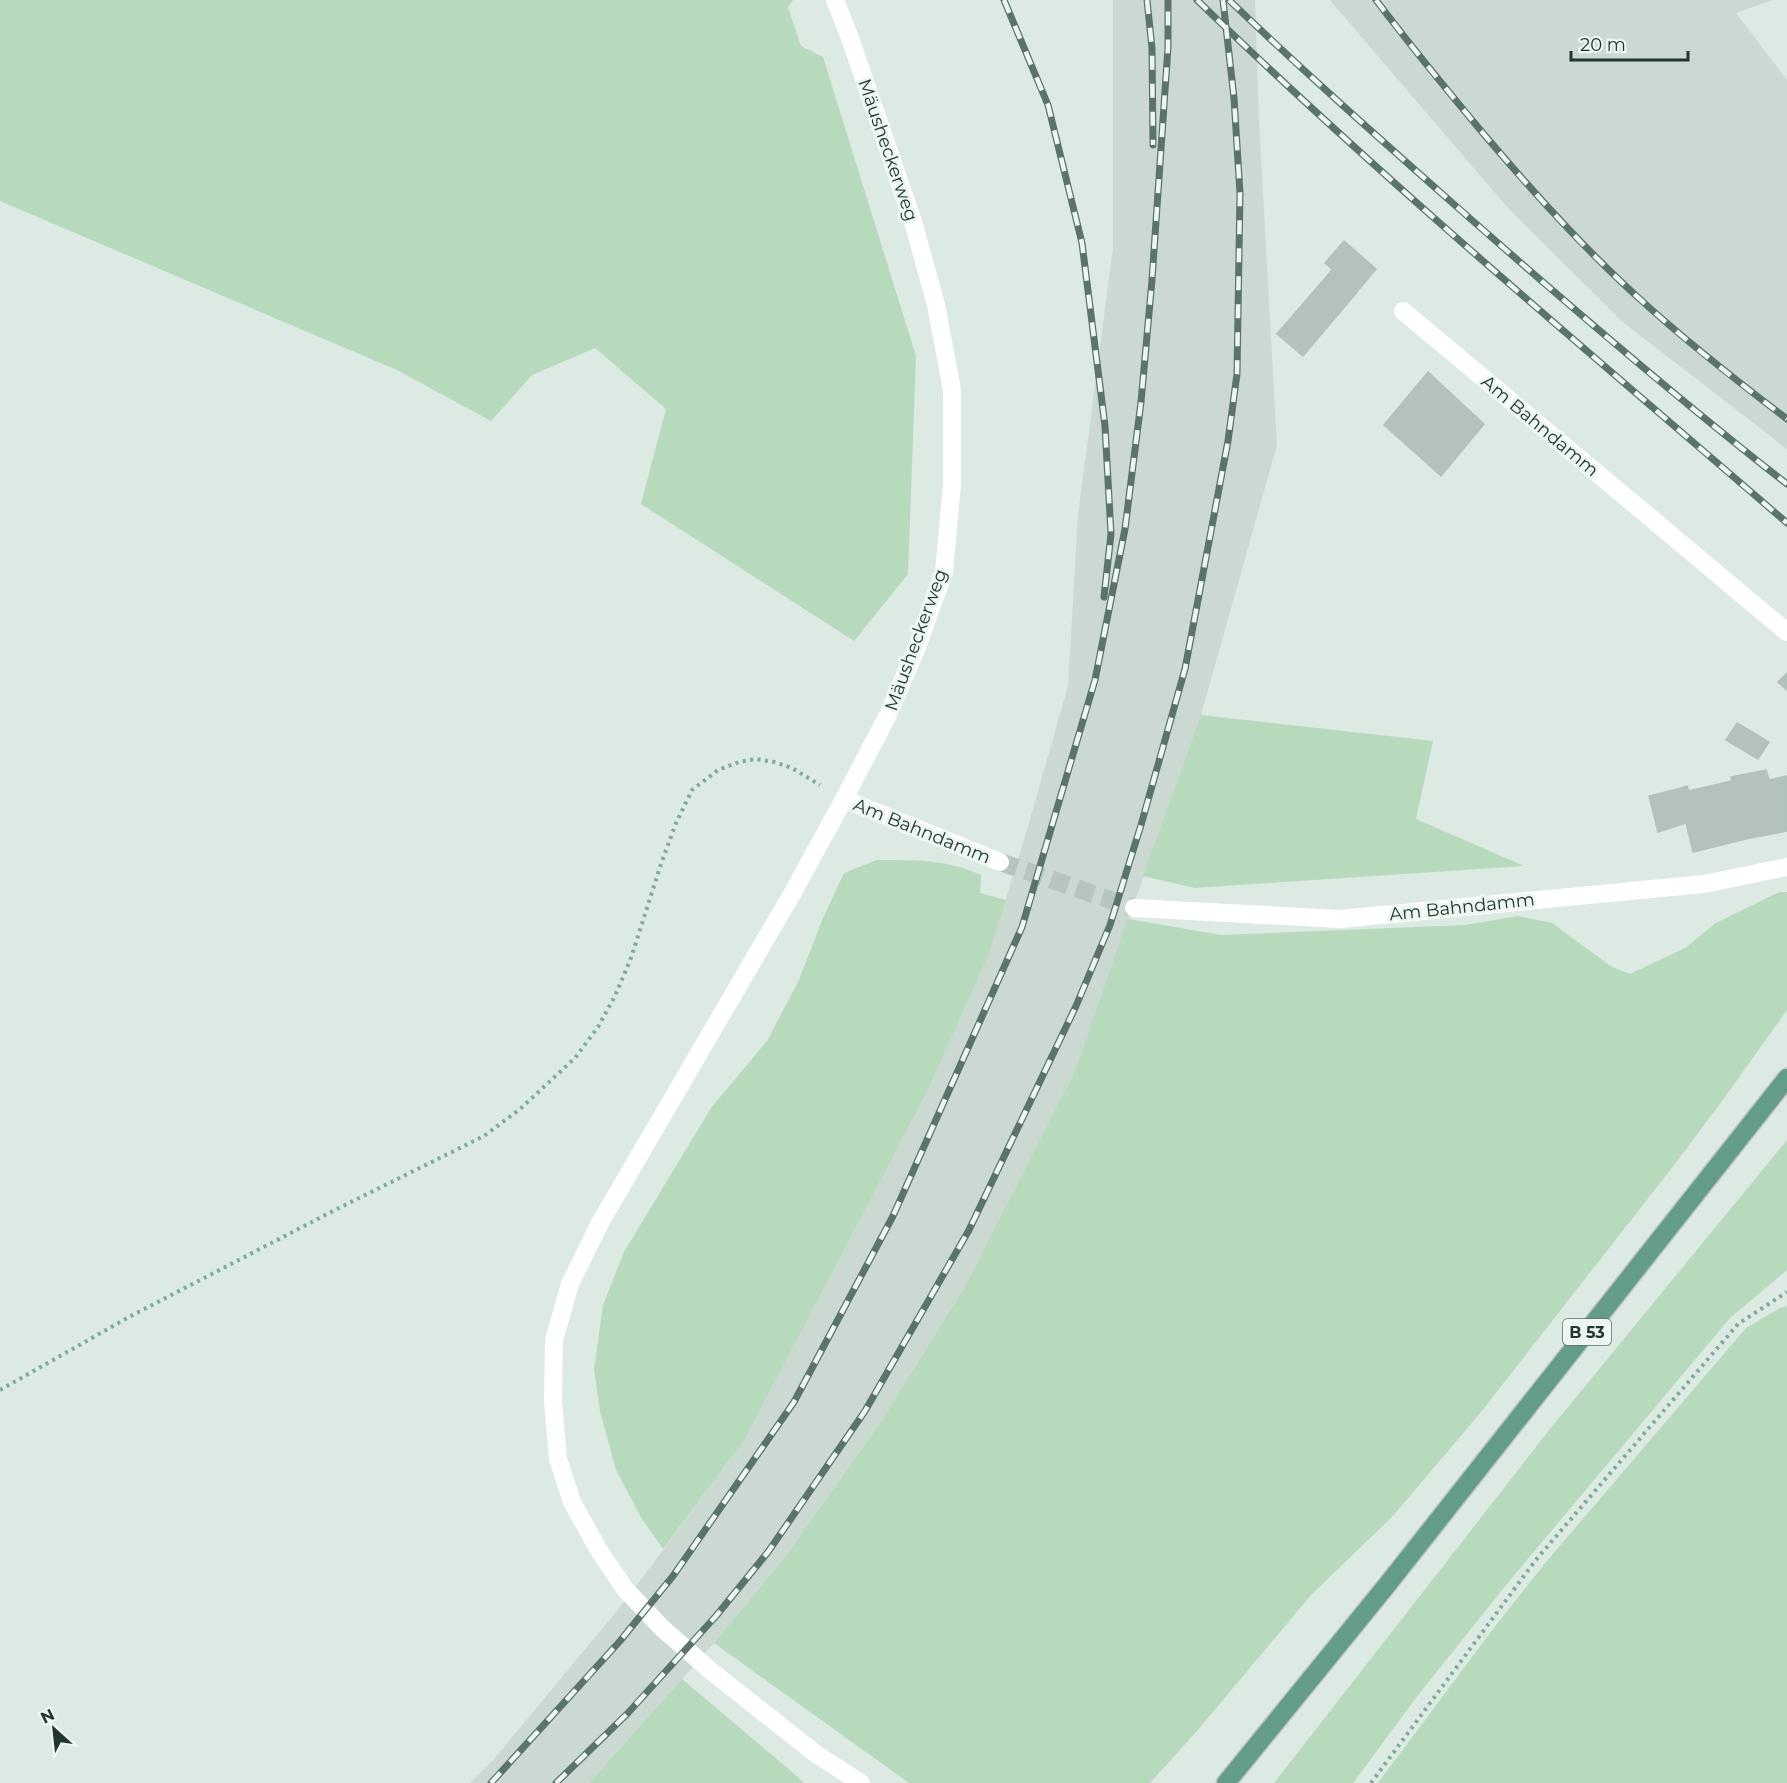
<svg xmlns="http://www.w3.org/2000/svg" width="1787" height="1783" font-family="Montserrat,sans-serif">
<style>
.built{fill:#ccd8d2}
.green{fill:#b7dabd}
.building{fill:#b3c3bc;stroke:#b0c2b9;stroke-width:1.5}
.lines{fill:none;stroke-linecap:round;stroke-linejoin:round}
.street-tunnel{stroke:#b7c5bf;stroke-width:18;stroke-dasharray:18 9;stroke-linecap:butt}
.primary-casing{stroke:#bcc3c1;stroke-width:21}
.path{stroke:#7fab9a;stroke-width:4;stroke-dasharray:3 4.5;stroke-linecap:butt}
.lane{stroke:#fff;stroke-width:18}
.street{stroke:#fff;stroke-width:18}
.primary{stroke:#639d8a;stroke-width:18}
.rail-casing{stroke:#5a746b;stroke-width:7}
.rail{stroke:#eef6f1;stroke-width:4.5;stroke-dasharray:14;stroke-linecap:butt}
.labels{text-anchor:middle;dominant-baseline:central;stroke-width:6;stroke-linejoin:round;paint-order:stroke}
.shield{fill:#eef6f1;stroke:#5e7069;stroke-width:1.5}
.shield-label{font-size:16px;font-weight:bold;fill:#20372f}
.street-label{font-size:18px;fill:#20372f;stroke:#eef6f1}
</style>
<rect width="100%" height="100%" fill="#dde9e3"/>
<path class="built" d="M1113 0H1255L1259 120 1277 445 1201 715 1074 1073 964 1288 884 1417 788 1553 714 1643 589 1783H470L494 1759 626 1600 745 1439 928 1090 989 954 1027 830 1068 686 1078 515 1113 248Z
M1330 0H1773L1736 13 1787 80V449L1624 323 1507 207Z"/>
<path class="green" d="M0 0H793L788 7 801 46 823 57 916 356 908 574 854 641 641 504 666 409 595 348 532 375 491 421 397 370 0 201Z
M1201 715 1433 741 1416 819 1524 866 1195 888 1143 876Z
M877 860C914 860 946 859 981 875L980 893 1006 900 989 954 928 1090 745 1439 663 1549 642 1519 616 1470 600 1411 594 1370 603 1305 624 1252 711 1108 767 1041 799 980 823 918 844 873Z
M1779 892H1787V1010L1722 1101 1678 1160 1481 1412 1393 1516 1311 1595 1197 1731 1150 1783H909L714 1643 788 1553 884 1417 964 1288 1074 1073 1128 919 1221 935 1465 925 1518 916 1552 923 1612 967 1630 974 1685 948 1716 923Z
M1787 1140V1270L1730 1318 1506 1585 1419 1694 1353 1783H1274L1550 1429Z
M1787 1306V1783H1378L1493 1629 1546 1562 1746 1328 1780 1308Z
M682 1679 798 1777 804 1783H589Z"/>
<path class="building" d="M1344 241 1376 269 1357 292 1325 263Z
M1332 270 1357 292 1303 356 1277 334Z
M1428 372 1484 424 1441 476 1384 425Z
M1787 673V690L1778 682Z
M1737 723 1769 742 1758 759 1726 740Z
M1766 770 1769 780 1787 776V831L1746 839 1731 777Z
M1732 781 1746 839 1693 852 1678 789 1687 786 1689 791Z
M1678 789 1686 823 1658 832 1649 796Z"/>
<g class="lines">
<path class="street-tunnel" d="M1000 862 1134 908"/>
<defs>
<path id="primary" d="M1226 1783 1387 1585 1787 1078"/>
</defs>
<use href="#primary" class="primary-casing"/>
<path class="path" d="M0 1390 129 1317 333 1211 484 1136 520 1109 575 1058 598 1027 615 996 631 958 661 864 676 823 692 790 718 770 739 762 756 759 774 762 792 768 820 785
M1371 1783 1535 1561 1738 1324 1787 1292"/>
<path class="lane" d="M1403 311 1787 632"/>
<path class="street" d="M835 0 850 38 914 225 936 305 952 390V484L944 572 917 647 888 715 844 799 792 894 601 1221 570 1284 554 1340 553 1401 558 1459 572 1502 598 1549 625 1589 662 1628 711 1671 816 1754 861 1783
M844 799 1000 862
M1134 908 1340 919 1704 884 1787 867"/>
<use href="#primary" class="primary"/>
<defs>
<path id="rail" d="M1004 0 1048 105 1082 243 1105 426 1111 534 1104 597
M1147 0 1152 48 1153 145
M1197 0C1386 183 1588 351 1787 523
M1229 0C1303 71 1380 139 1457 207 1565 302 1674 396 1787 484
M1376 0C1410 45 1446 89 1482 132 1532 191 1584 249 1642 301 1688 343 1737 381 1787 419
M491 1783 620 1641 673 1576 794 1402 893 1216 1022 927 1095 680 1125 529 1141 402 1152 280 1168 47V0
M556 1783 627 1714 716 1616 768 1552 865 1411 969 1230 1076 1006 1110 925 1141 825 1185 669 1228 441 1237 374 1240 193 1234 98 1223 0"/>
</defs>
<use href="#rail" class="rail-casing"/>
<use href="#rail" class="rail"/>
</g>
<g class="labels">
<rect class="shield" x="1563" y="1319" width="48" height="26" rx="4.5"/>
<g class="shield-label">
<text x="1587" y="1332">B 53</text>
</g>
<g class="street-label">
<text transform="translate(888 150) rotate(71)">Mäusheckerweg</text>
<text transform="translate(1540 426) rotate(40)">Am Bahndamm</text>
<text transform="translate(916 640) rotate(-70)">Mäusheckerweg</text>
<text transform="translate(922 831) rotate(22)">Am Bahndamm</text>
<text transform="translate(1462 907) rotate(-6)">Am Bahndamm</text>
</g>
</g>
<g transform="translate(54 1729) rotate(333)" stroke="#eef6f1" stroke-width="4.5" paint-order="stroke">
<path d="M0-4.5L10 22L0 15L-10 22Z" fill="#20372f"/>
<text y="-9" font-size="16" font-weight="bold" text-anchor="middle" fill="#20372f">N</text>
</g>
<path d="M1571 51v9h117v-9" fill="none" stroke="#20372f" stroke-width="3"/>
<text x="1580" y="51" font-size="18" fill="#20372f" stroke="#eef6f1" stroke-width="4.5" paint-order="stroke">20 m</text>
</svg>
